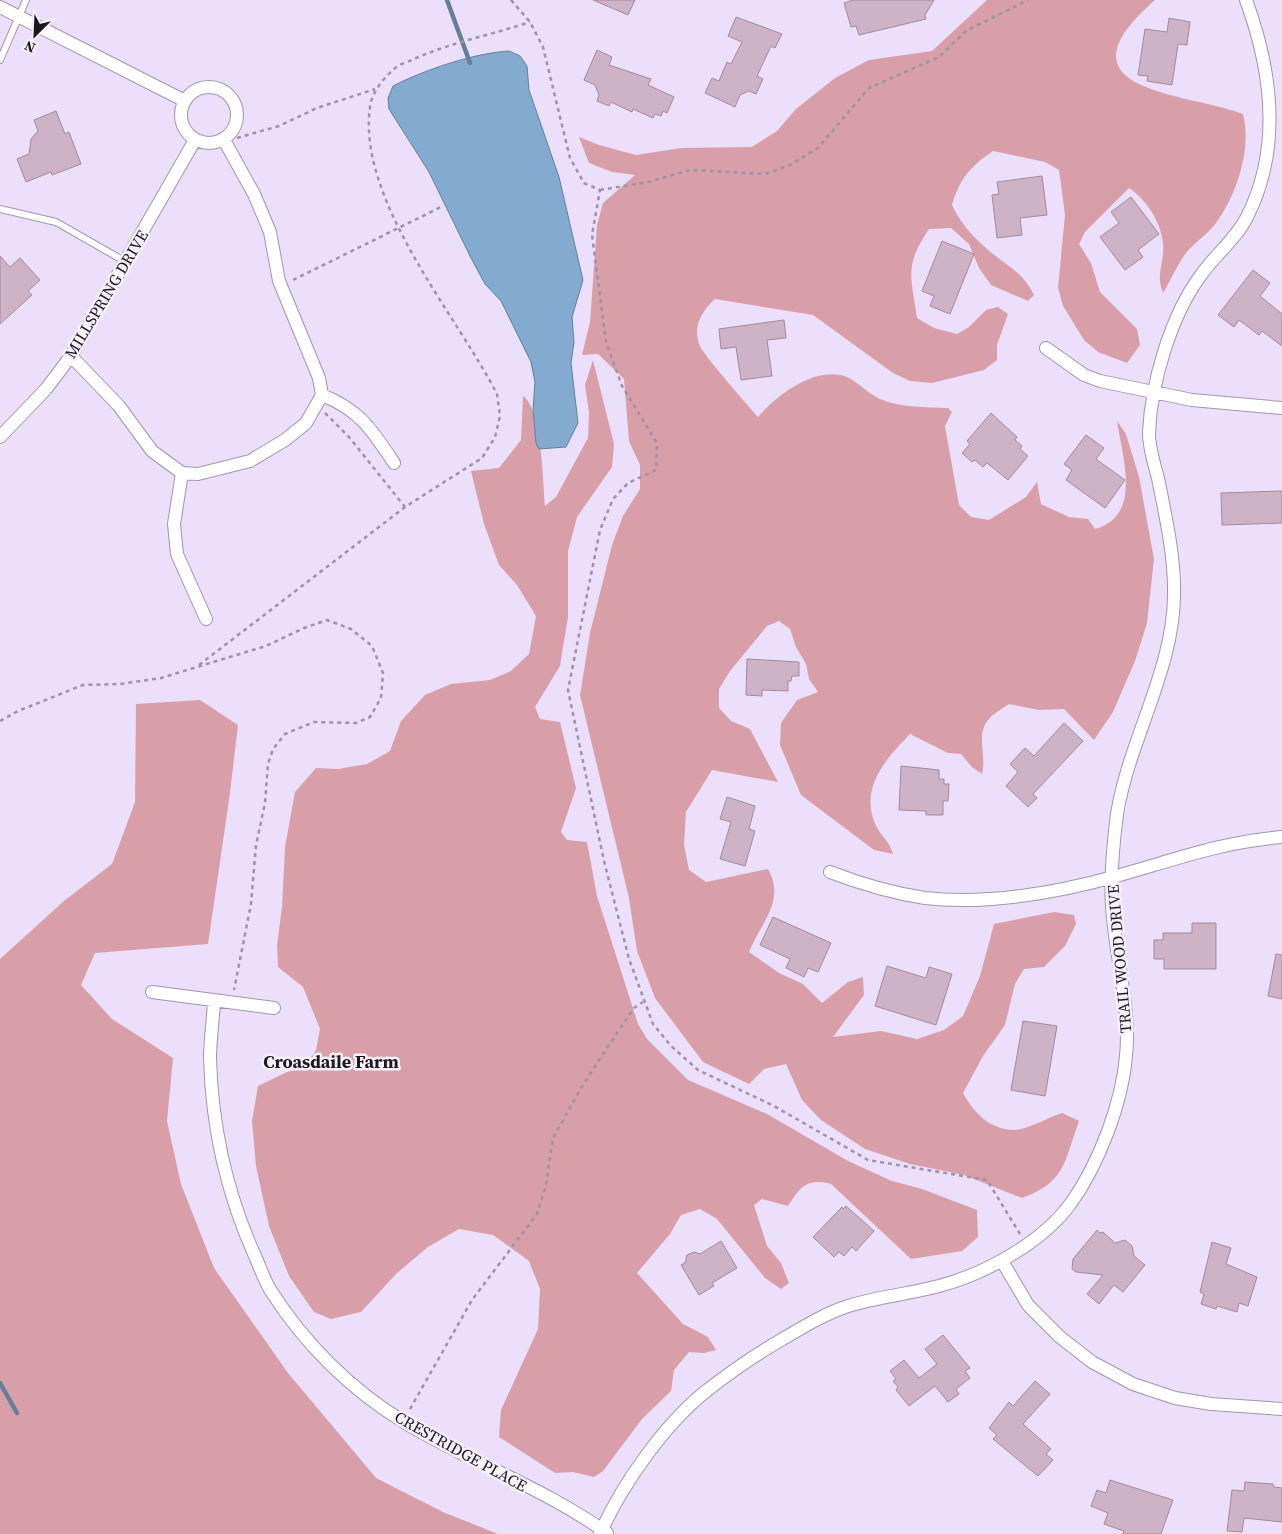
<svg xmlns="http://www.w3.org/2000/svg" width="1282" height="1534" font-family="'Source Serif 4',serif">
<style>
.forest{fill:#d89fa9}
.water{fill:#83abd0;stroke:#647f9c}
.lines{fill:none;stroke-linecap:round;stroke-linejoin:round}
.stream{stroke:#647f9c;stroke-width:4.5}
.building{fill:#ceb3c6;stroke:#a3899b}
.lane-casing{stroke:#a195ae;stroke-width:8}
.street-casing{stroke:#a195ae;stroke-width:14}
.path{stroke:#9c93a7;stroke-width:2.5;stroke-dasharray:4 4;stroke-linecap:butt}
.lane{stroke:#fff;stroke-width:6}
.street{stroke:#fff;stroke-width:12}
.labels{text-anchor:middle;dominant-baseline:central;stroke-width:5;stroke-linejoin:round;paint-order:stroke}
.street-label{font-size:16px;fill:#1c1821;stroke:#f5f0fb}
.neighbourhood-label{font-size:18px;font-weight:bold;fill:#1c1821;stroke:#f5f0fb}
</style>
<rect width="100%" height="100%" fill="#ecdffb"/>
<path class="forest" d="M987 0H1155C1050 92 1184 92 1243 114 1252 148 1237 194 1216 223 1208 234 1195 242 1186 253 1177 265 1171 280 1163 293 1155 273 1165 263 1163 243 1161 222 1146 199 1129 188L1085 232 1079 244 1091 263 1100 292 1137 329 1140 345 1127 363 1098 352 1084 340 1063 306 1058 288 1065 215 1059 170 1045 162 993 151C970 167 960 178 952 205 960 222 971 235 985 247 1005 266 1021 269 1034 295L1028 301 991 285 979 268 969 244 951 228 929 229C904 266 911 276 917 318L934 328 957 334 969 327 986 310 998 307 1008 314 997 345V360L984 370 932 383 910 381 893 373 813 315 715 299C702 311 693 325 699 344 702 354 748 405 758 417 777 395 819 362 851 379 861 385 869 394 880 399 901 408 925 407 948 408L952 412 945 426 959 505 971 517 989 520 1026 497 1037 482 1041 504 1069 517 1088 519 1095 529C1143 516 1122 456 1117 421L1126 434 1139 477 1154 559 1147 623 1135 661 1113 712 1094 740 1064 709 1039 710 1009 704C1002 709 994 713 989 719 975 734 987 756 982 774L972 767 961 754 948 753 910 734C887 758 861 785 874 821 878 834 889 839 893 854L874 850 801 795 780 745 781 723 797 700 818 692 809 679 806 664 796 647 790 629 779 621 767 626 730 671 719 689V708L731 721 750 729 778 782 712 770 686 812 684 845 689 870 706 882 768 869C786 901 761 922 749 952L779 973 803 984 822 1003 848 982 863 977 864 995 833 1037 881 1031 917 1039 944 1030 963 1016 980 976 994 924 1054 912 1074 915 1076 924 1065 946 1044 967 1024 969 1015 984 1005 1025 983 1056 963 1093C974 1113 989 1129 1014 1130 1026 1130 1050 1117 1062 1113L1079 1121C1064 1162 1066 1182 1022 1198L964 1175 910 1164 865 1149 821 1120 802 1100 786 1064 764 1069 749 1084 703 1062 655 998 637 951 629 898 580 695 590 633 612 545 623 516 640 489V465L629 441 624 379 598 354 582 355 590 322 597 225 603 203 635 175 612 172 589 163 579 137 599 145 636 155 681 148 752 147 777 131 796 109 835 78 869 60 932 51Z
M593 360 614 444 612 467 577 517 568 551V617L560 666 535 707 540 719 560 722 576 788 561 832 567 840 587 842 597 896 638 1024 647 1039 688 1080 767 1114 848 1161 892 1181 922 1189 977 1210 978 1237 962 1251 911 1259 831 1184C807 1178 801 1186 788 1206L762 1199 754 1205 767 1246 781 1263 789 1283 781 1289 765 1278 717 1219 700 1209 681 1215 670 1234 637 1273 683 1324 708 1337 716 1350 704 1353 689 1352 674 1370 671 1391 642 1419 603 1471 594 1477 573 1472 555 1473 499 1437 501 1410 538 1329 540 1289 529 1261 493 1235 459 1229 428 1247 397 1273 361 1312 331 1319 314 1312 289 1276 269 1226 256 1166 252 1121 258 1086 287 1072 304 1068 316 1050 320 1029 303 987 278 967 277 945 282 907 285 847 295 792 316 768 338 769 367 764 390 751 401 721 425 695 451 684 490 680 511 671 529 654 536 616 517 585 499 565 484 524 471 471 499 468 521 440 523 396C542 409 543 482 545 506L556 497 588 438 589 413 585 385Z
M200 700 238 725 230 793 208 944 95 953 81 985 112 1019 173 1058 167 1121 181 1184 214 1268 288 1373 376 1478 443 1512 498 1534H0V959L64 901 112 864 135 802 136 704Z"/>
<path class="water" d="M509 51 520 56 527 66 529 90 559 177 583 280 572 317 574 342 571 363 578 423 566 447 539 449 536 443 533 409 535 382 531 362 501 301 485 284 471 258 429 172 389 109 388 98 393 86C424 70 474 53 509 51Z"/>
<g class="lines">
<path class="stream" d="M447 0 470 63
M0 1383 17 1413"/>
</g>
<path class="building" d="M593 0H635L628 15Z
M853 0H934L925 15 926 19 859 35 856 26 851 27 844 3Z
M736 17 782 34 775 48 771 46 757 76 763 79 756 94 749 91 740 95 735 107 705 93 712 78 719 81 727 62 731 64 742 42 728 36Z
M1169 18 1190 22 1187 45 1178 44 1172 85 1147 81 1148 76 1138 75 1145 29 1167 32Z
M597 50 612 57 609 65 651 79 648 85 674 97 667 113 663 111 661 116 655 114 653 118 633 109 632 112 611 102 609 106 597 101 599 95 595 85 584 80Z
M56 111 65 134 69 132 81 164 52 175 51 172 26 182 17 159 29 154 31 139 38 131 34 120Z
M1042 176 1047 215 1020 218 1022 235 997 238 992 195 999 194 997 182Z
M1131 197 1159 234 1138 250 1143 257 1125 270 1100 237 1119 223 1111 212Z
M942 241 974 254 950 314 930 306 934 296 922 291Z
M0 256 10 267 20 258 40 280 28 291 32 295 0 324Z
M1253 270 1270 283 1260 296 1282 314V346L1262 331 1259 335 1239 320 1234 327 1218 315Z
M784 320 786 338 767 340 772 376 741 380 736 347 721 349 719 329Z
M991 413 1017 437 1015 440 1022 446 1020 449 1028 456 1008 480 987 463 983 467 975 460 972 462 962 453 970 444 967 441Z
M1086 435 1104 448 1096 459 1125 480 1105 508 1066 480 1072 470 1064 464Z
M1282 491V523L1222 525 1221 493Z
M747 659 799 662V676H792L791 681H788V691L762 690V696L746 695Z
M1064 723 1083 741 1033 794 1037 798 1028 807 1006 786 1018 772 1010 764 1025 748 1034 756Z
M901 766 939 770V779H944V784H949L948 801H943V815H926V811L899 810Z
M727 797 755 806 749 829 755 831 745 866 720 859 731 822 720 819Z
M773 917 831 943 818 972 808 968 804 977 786 968 790 959 760 945Z
M1192 923H1216V969H1164V959H1154V940H1163V933H1192Z
M1276 954 1282 955V999L1268 996Z
M887 966 926 978 929 967 952 974 936 1025 875 1006Z
M1023 1021 1057 1026 1045 1096 1011 1090Z
M846 1206 874 1231 856 1251 852 1247 844 1256 839 1252 834 1257 813 1237 842 1207 843 1209Z
M1097 1230 1100 1233 1103 1232 1115 1243 1125 1240 1132 1246 1134 1256 1145 1265 1123 1292 1114 1285 1099 1304 1087 1294 1103 1275 1076 1272 1072 1269 1073 1259Z
M721 1241 737 1268 712 1283 714 1286 699 1295 681 1265 685 1263 687 1255 694 1252 700 1254Z
M1212 1242 1231 1248 1226 1264 1257 1277 1248 1306 1239 1303 1237 1312 1217 1306 1216 1309 1201 1304 1204 1294 1200 1292Z
M943 1335 970 1368 965 1371 970 1378 956 1389 959 1394 948 1402 935 1386 909 1406 896 1390 898 1387 893 1381 896 1379 890 1371 904 1360 919 1378 937 1364 925 1349Z
M1035 1381 1050 1394 1023 1424 1051 1449 1046 1454 1053 1460 1038 1476 993 1439 997 1435 989 1428 1009 1402 1013 1406Z
M1110 1480 1173 1500 1161 1534H1123L1124 1531 1104 1524 1108 1513 1091 1506 1097 1490 1106 1493Z
M1245 1482 1273 1484 1274 1487 1282 1488V1522L1244 1518 1242 1532 1227 1531 1232 1490 1244 1491Z"/>
<g class="lines">
<defs>
<path id="lane" d="M0 60 26 0
M0 209 56 222 126 262"/>
<path id="street" d="M0 7 185 101
M181 115a28 28 0 1 1 56 0a28 28 0 1 1-56 0Z
M1046 348 1084 375 1100 381 1192 400 1282 408
M71 356 119 406 152 451 182 473 198 474 250 461 285 440 306 423 322 395 319 378 279 281 270 232 254 194 224 140
M322 395C360 410 372 430 394 463
M0 437 46 389 71 356 195 140
M182 473 174 524 177 554 206 619
M830 872C861 884 892 893 925 898 984 905 1056 893 1113 877 1171 861 1220 842 1282 837
M152 992 274 1008
M214 1002C213 1021 210 1040 210 1059 212 1127 227 1194 255 1256 260 1267 264 1280 271 1291 304 1343 351 1390 404 1422 470 1462 544 1488 607 1533
M1002 1261 1028 1305 1060 1337 1092 1362 1133 1384 1175 1398 1211 1404 1282 1409
M600 1534C621 1486 664 1425 705 1392 729 1373 755 1355 781 1340 803 1327 824 1314 848 1306 877 1297 909 1294 939 1286 985 1274 1043 1242 1071 1203 1099 1164 1122 1103 1126 1056 1131 1010 1115 954 1112 907 1110 876 1113 845 1117 814 1129 739 1176 666 1174 589 1174 552 1165 514 1158 478 1154 463 1149 448 1149 433 1151 383 1171 315 1201 275 1215 255 1236 239 1247 217 1282 148 1272 71 1246 0"/>
</defs>
<use href="#lane" class="lane-casing"/>
<use href="#street" class="street-casing"/>
<path class="path" d="M511 0 530 22 543 47 570 158 584 183 600 190 592 235 606 342 622 386 657 443 656 470 628 483 613 499 600 530 568 690 604 861 629 959 653 1024 671 1046 698 1070 774 1106 868 1160 987 1180 1020 1234
M237 138 279 126 317 108 375 89
M600 190 648 182 690 170 765 174 790 165 818 148 869 88 939 57 966 31 1028 0
M293 280 441 207
M325 413 349 437 405 507
M199 665 405 507 482 458 495 437 500 416 497 394C456 314 357 200 370 107 372 92 383 79 394 69 399 64 408 62 414 59 452 42 491 35 530 22
M0 721 18 711 83 685 120 684 161 678 266 646 304 628 327 620 351 629 372 646 383 673 381 698 370 717 356 723 314 722 285 734 273 749 268 764 265 803 256 845 251 904 234 990
M410 1409 472 1300 537 1214 546 1185 553 1138 581 1088 611 1042 634 1008 643 1002"/>
<use href="#lane" class="lane"/>
<use href="#street" class="street"/>
</g>
<g class="labels">
<g class="street-label">
<text transform="translate(106 294) rotate(-59)">MILLSPRING DRIVE</text>
<text transform="translate(1119 959) rotate(-95)">TRAIL WOOD DRIVE</text>
<text transform="translate(461 1451) rotate(29)">CRESTRIDGE PLACE</text>
</g>
<g class="neighbourhood-label">
<text x="331" y="1061">Croasdaile Farm</text>
</g>
</g>
<g transform="translate(35 35) rotate(204)" stroke="#f5f0fb" stroke-width="4" paint-order="stroke">
<path d="M0-4L9 19L0 12L-9 19Z" fill="#1c1821"/>
<text y="-8" font-size="14" font-weight="bold" text-anchor="middle" fill="#1c1821">N</text>
</g>
</svg>
